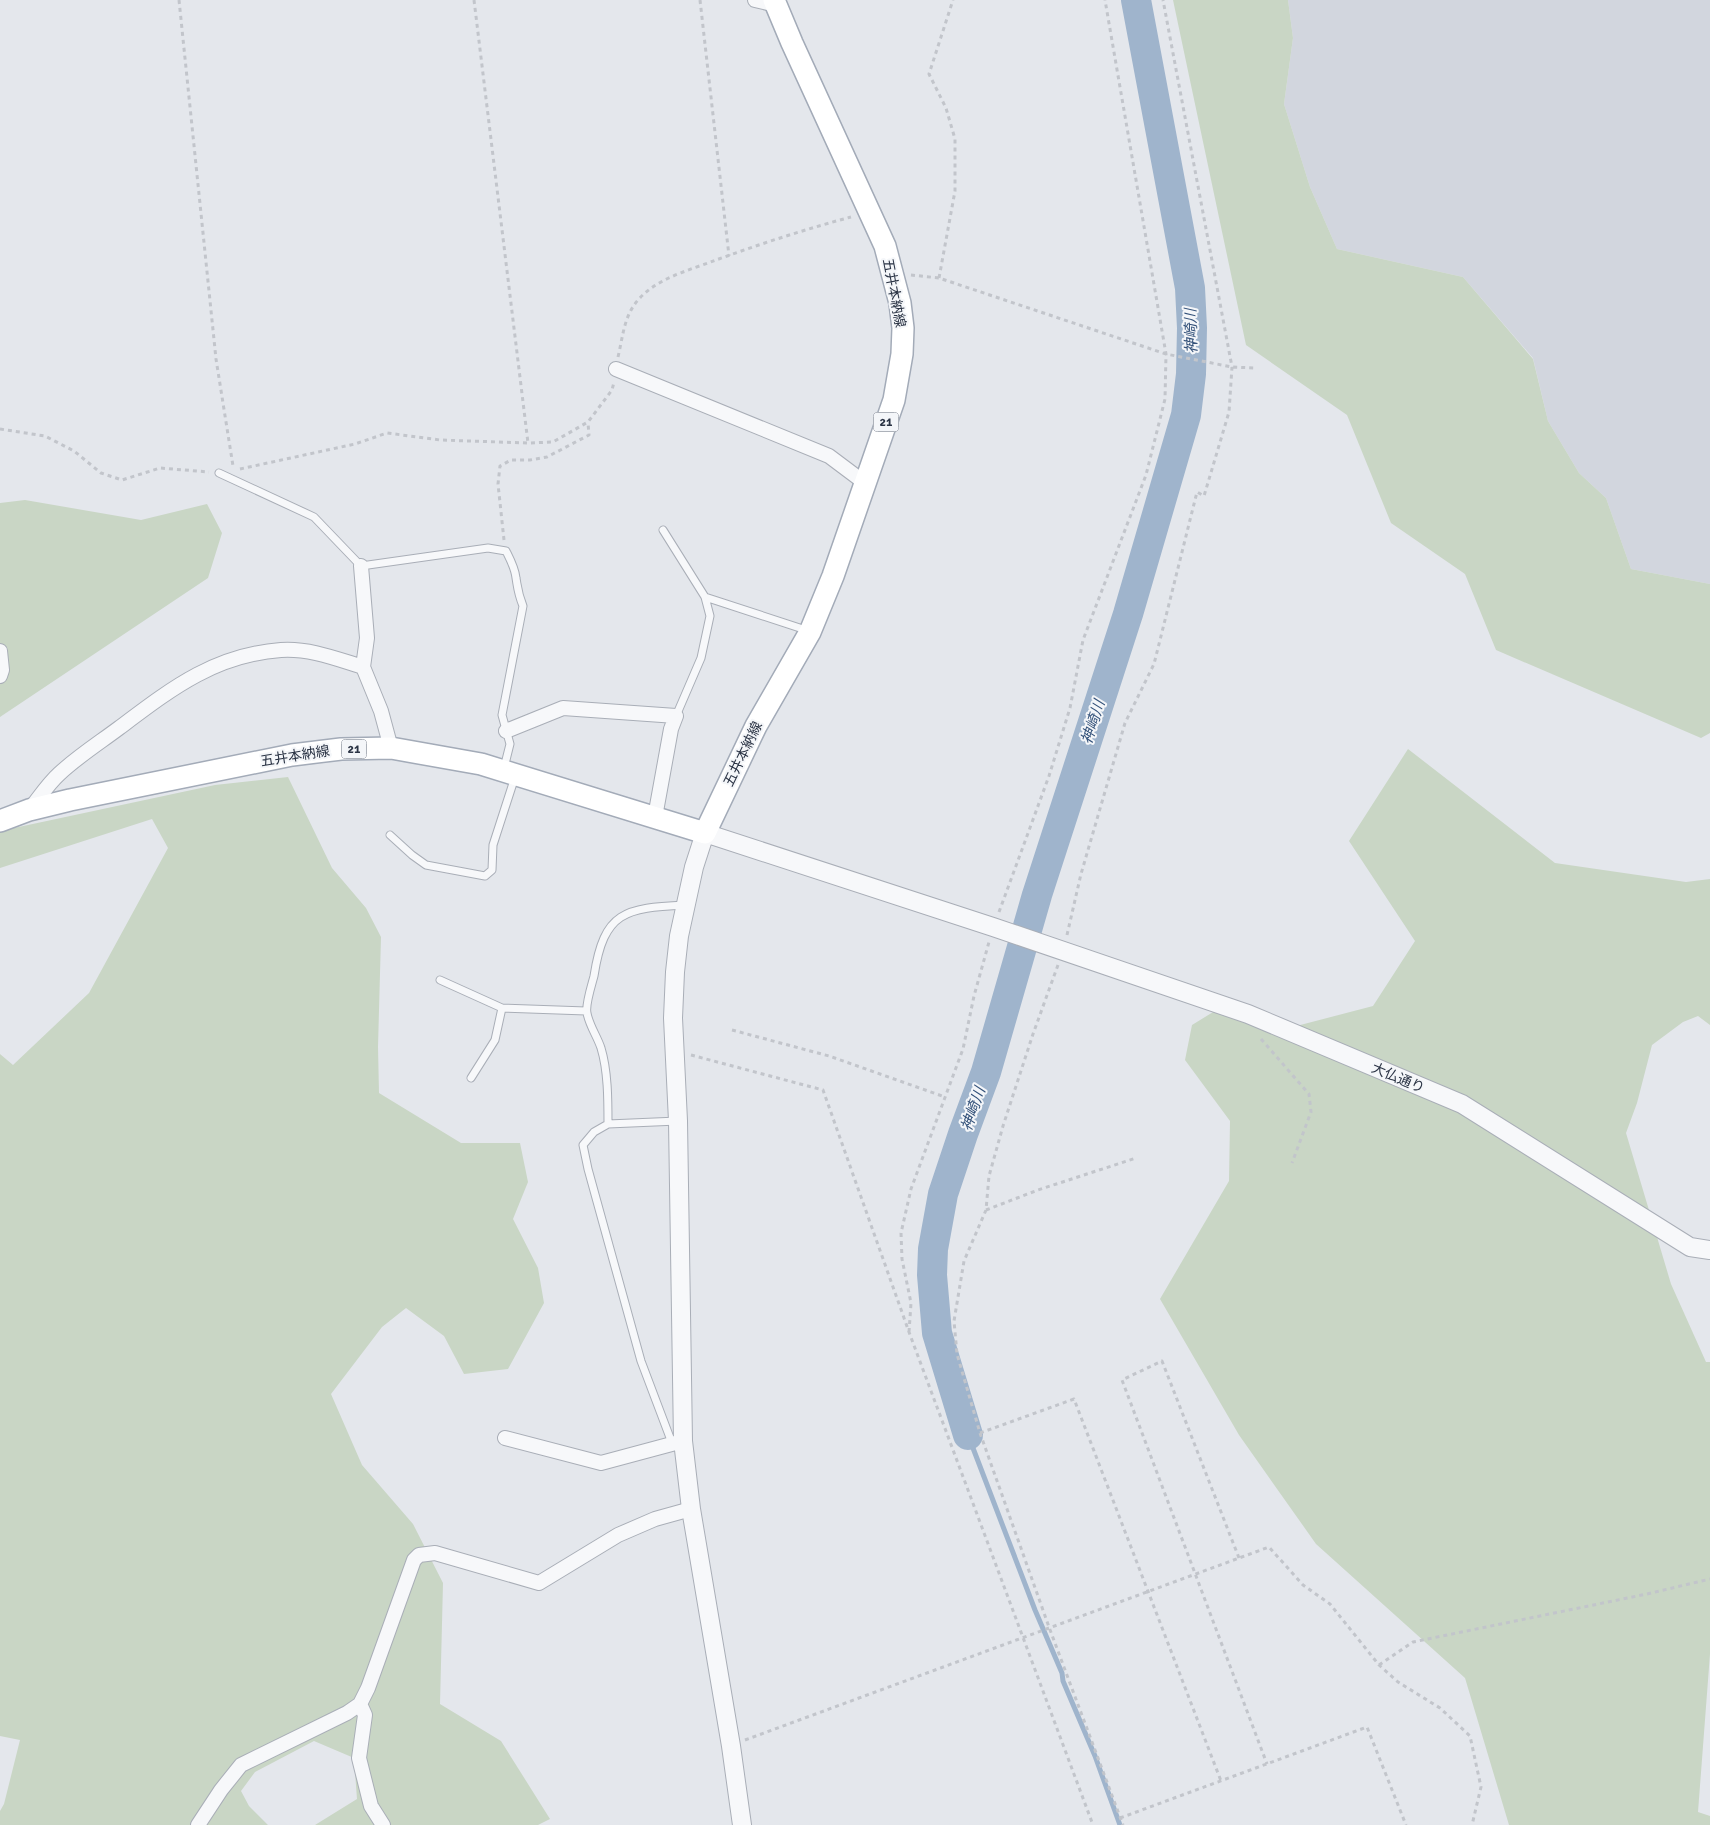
<svg xmlns="http://www.w3.org/2000/svg" width="1710" height="1825" font-family="Signika,'Noto Sans JP',sans-serif">
<style>
.built{fill:#d2d6de}
.green{fill:#c9d6c5}
.lines{fill:none;stroke-linecap:round;stroke-linejoin:round}
.stream{stroke:#9fb4cc;stroke-width:5}
.river{stroke:#9fb4cc;stroke-width:30}
.service-casing{stroke:#a9aeb7;stroke-width:9}
.minor-casing{stroke:#a9aeb7;stroke-width:16}
.tertiary-casing{stroke:#a9aeb7;stroke-width:20}
.primary-casing{stroke:#a3abb8;stroke-width:24}
.path{stroke:#c2c5cb;stroke-width:3;stroke-dasharray:4 4;stroke-linecap:butt}
.service{stroke:#f7f8fa;stroke-width:7}
.minor{stroke:#f7f8fa;stroke-width:14}
.tertiary{stroke:#f7f8fa;stroke-width:18}
.primary{stroke:#fff;stroke-width:21}
.labels{text-anchor:middle;dominant-baseline:central;stroke-width:4;stroke-linejoin:round;paint-order:stroke}
.shield{fill:#f4f6f9;stroke:#676e7b;stroke-width:1}
.shield-label{font-size:12px;font-weight:bold;fill:#2b3445}
.street-label{font-size:14px;fill:#2b3445;stroke:#f4f6f9}
.water-label{font-size:15px;font-style:italic;fill:#34527a;stroke:#f4f6f9}
</style>
<rect width="100%" height="100%" fill="#e4e7ec"/>
<path class="built" d="M1288 0H1710V584L1631 569 1606 498 1579 473 1548 421 1533 358 1463 277 1337 249 1310 187 1284 104 1293 38Z"/>
<path class="green" d="M1173 0H1288L1293 38 1284 104 1310 187 1337 249 1463 277 1533 359 1548 421 1579 473 1606 498 1631 569 1710 584V733L1701 738 1496 650 1465 574 1391 523 1347 415 1246 345Z
M25 500 141 520 207 504 222 533 208 578 0 717V503Z
M1408 749 1555 863 1686 882 1710 879V1025L1698 1016 1683 1022 1652 1045 1637 1103 1626 1133 1671 1284 1706 1362H1710V1654L1698 1812 1710 1816V1825H1509L1465 1678 1316 1544 1239 1435 1160 1299 1229 1181 1230 1121 1185 1060 1192 1025 1218 1009 1285 1029 1373 1006 1415 941 1349 841Z
M288 777 332 868 366 908 381 937 378 1047 379 1093 461 1143H520L528 1182 513 1219 538 1268 544 1303 508 1369 464 1374 444 1336 406 1308 382 1327 331 1394 362 1465 413 1524 443 1583 440 1704 501 1741 550 1819 538 1825H315L357 1799 354 1758 314 1741 255 1772 241 1791 249 1806 268 1825H0V1811L4 1804 20 1740 0 1736V1054L13 1065 89 993 168 848 152 819 0 868V831L215 785Z"/>
<g class="lines">
<path class="stream" d="M968 1435 1035 1610 1062 1673 1063 1681 1095 1756 1120 1825"/>
<path class="river" d="M968 1435 937 1333 932 1275 933 1249 943 1194 963 1134 986 1072 1037 895 1128 614 1186 415 1191 374 1192 328 1190 288 1136 0"/>
<defs>
<path id="service" d="M219 473 314 517 361 566 488 548 506 551C510 559 515 568 516 578 518 590 518 594 523 606L502 715 510 744 504 768
M663 530 705 597 710 616 701 658 676 716
M705 597 809 631
M390 835 412 855 426 865 485 876 492 870 493 845 515 777
M440 980 502 1008 586 1011
M471 1078 495 1040 502 1008
M608 1124C608 1100 608 1071 601 1048 597 1036 589 1025 587 1013 585 1005 592 984 594 976 604 911 625 908 685 905
M672 1443 641 1361 588 1169 583 1145 594 1132 608 1124 678 1121"/>
<path id="minor" d="M755 0 776 5
M616 369 829 456 865 483
M361 566 367 638 363 667
M0 651 2 670 0 676
M506 731 563 708 676 716 671 729 655 817
M30 809C39 798 48 784 59 774 77 757 99 743 119 728 171 689 214 655 281 650 309 648 337 659 363 667L381 711 391 748
M505 1438 601 1463 683 1441
M360 1704 365 1715 359 1758 371 1806 383 1825
M198 1825 221 1790 241 1765 347 1713 360 1704 368 1688 414 1560 419 1555 435 1553 539 1583 618 1535 655 1519 691 1509"/>
<path id="tertiary" d="M742 1825 731 1746 691 1509 683 1441 678 1121 673 1018 675 972 679 936 694 867 705 833 993 927 1248 1014 1462 1104 1690 1247 1710 1250"/>
<path id="primary" d="M0 821 29 810 70 800 292 755 341 749 391 748 481 764 705 833 756 726 810 632 833 576 894 400 902 354 903 328 900 303 885 246 792 43 774 0"/>
</defs>
<use href="#service" class="service-casing"/>
<use href="#minor" class="minor-casing"/>
<use href="#tertiary" class="tertiary-casing"/>
<use href="#primary" class="primary-casing"/>
<path class="path" d="M179 0 216 359 233 466
M474 0 528 443
M700 0 729 256
M911 275 939 278 1166 354 1232 367 1255 368
M939 278 955 191V139L946 108 929 74 953 0
M618 357C623 336 624 316 638 300 657 278 690 270 716 260 760 244 806 229 851 217
M0 429 45 436 74 451 101 473 122 480 160 468 209 472
M240 469 355 444 387 433 440 440 528 443 553 442 588 422 612 390 614 382
M504 540 498 484 500 466 511 460H530L547 457 589 435 588 423
M999 912 1049 776 1070 708 1083 640 1146 475 1165 399 1166 354 1105 0
M1067 935 1081 874 1125 723 1154 664 1197 492 1204 496 1229 412 1232 367 1163 0
M1058 965 1033 1034 1003 1126 989 1176 986 1210 964 1261 954 1321 957 1354 980 1433 1049 1627 1123 1825
M732 1030 829 1056 945 1097
M1261 1039 1309 1094 1311 1112 1292 1163
M691 1055 823 1090 909 1332 1093 1825
M986 1210 1038 1190 1136 1158
M909 1332 911 1303 902 1259 901 1233 911 1189 963 1049 974 996 989 942
M980 1433 1074 1399 1221 1781
M1239 1558 1162 1361 1122 1380 1267 1764
M1379 1665 1413 1642 1647 1594 1710 1579
M745 1740 1269 1547 1303 1585 1330 1604 1379 1665 1398 1682 1440 1708 1470 1736 1481 1787 1472 1825
M1120 1818 1367 1727 1406 1825"/>
<use href="#service" class="service"/>
<use href="#minor" class="minor"/>
<use href="#tertiary" class="tertiary"/>
<use href="#primary" class="primary"/>
</g>
<g class="labels">
<g class="shield">
<rect x="873.5" y="412.5" width="25" height="19" rx="4"/>
<rect x="341.5" y="739.5" width="25" height="19" rx="4"/>
</g>
<g class="shield-label">
<text x="886" y="422">21</text>
<text x="354" y="749">21</text>
</g>
<g class="street-label">
<text transform="translate(894 293) rotate(79)">五井本納線</text>
<text transform="translate(743 754) rotate(-64)">五井本納線</text>
<text transform="translate(295 756) rotate(-9)">五井本納線</text>
<text transform="translate(1398 1078) rotate(23)">大仏通り</text>
</g>
<g class="water-label">
<text transform="translate(1191 331) rotate(-91)">神崎川</text>
<text transform="translate(1093 722) rotate(-72)">神崎川</text>
<text transform="translate(973 1109) rotate(-71)">神崎川</text>
</g>
</g>
</svg>
